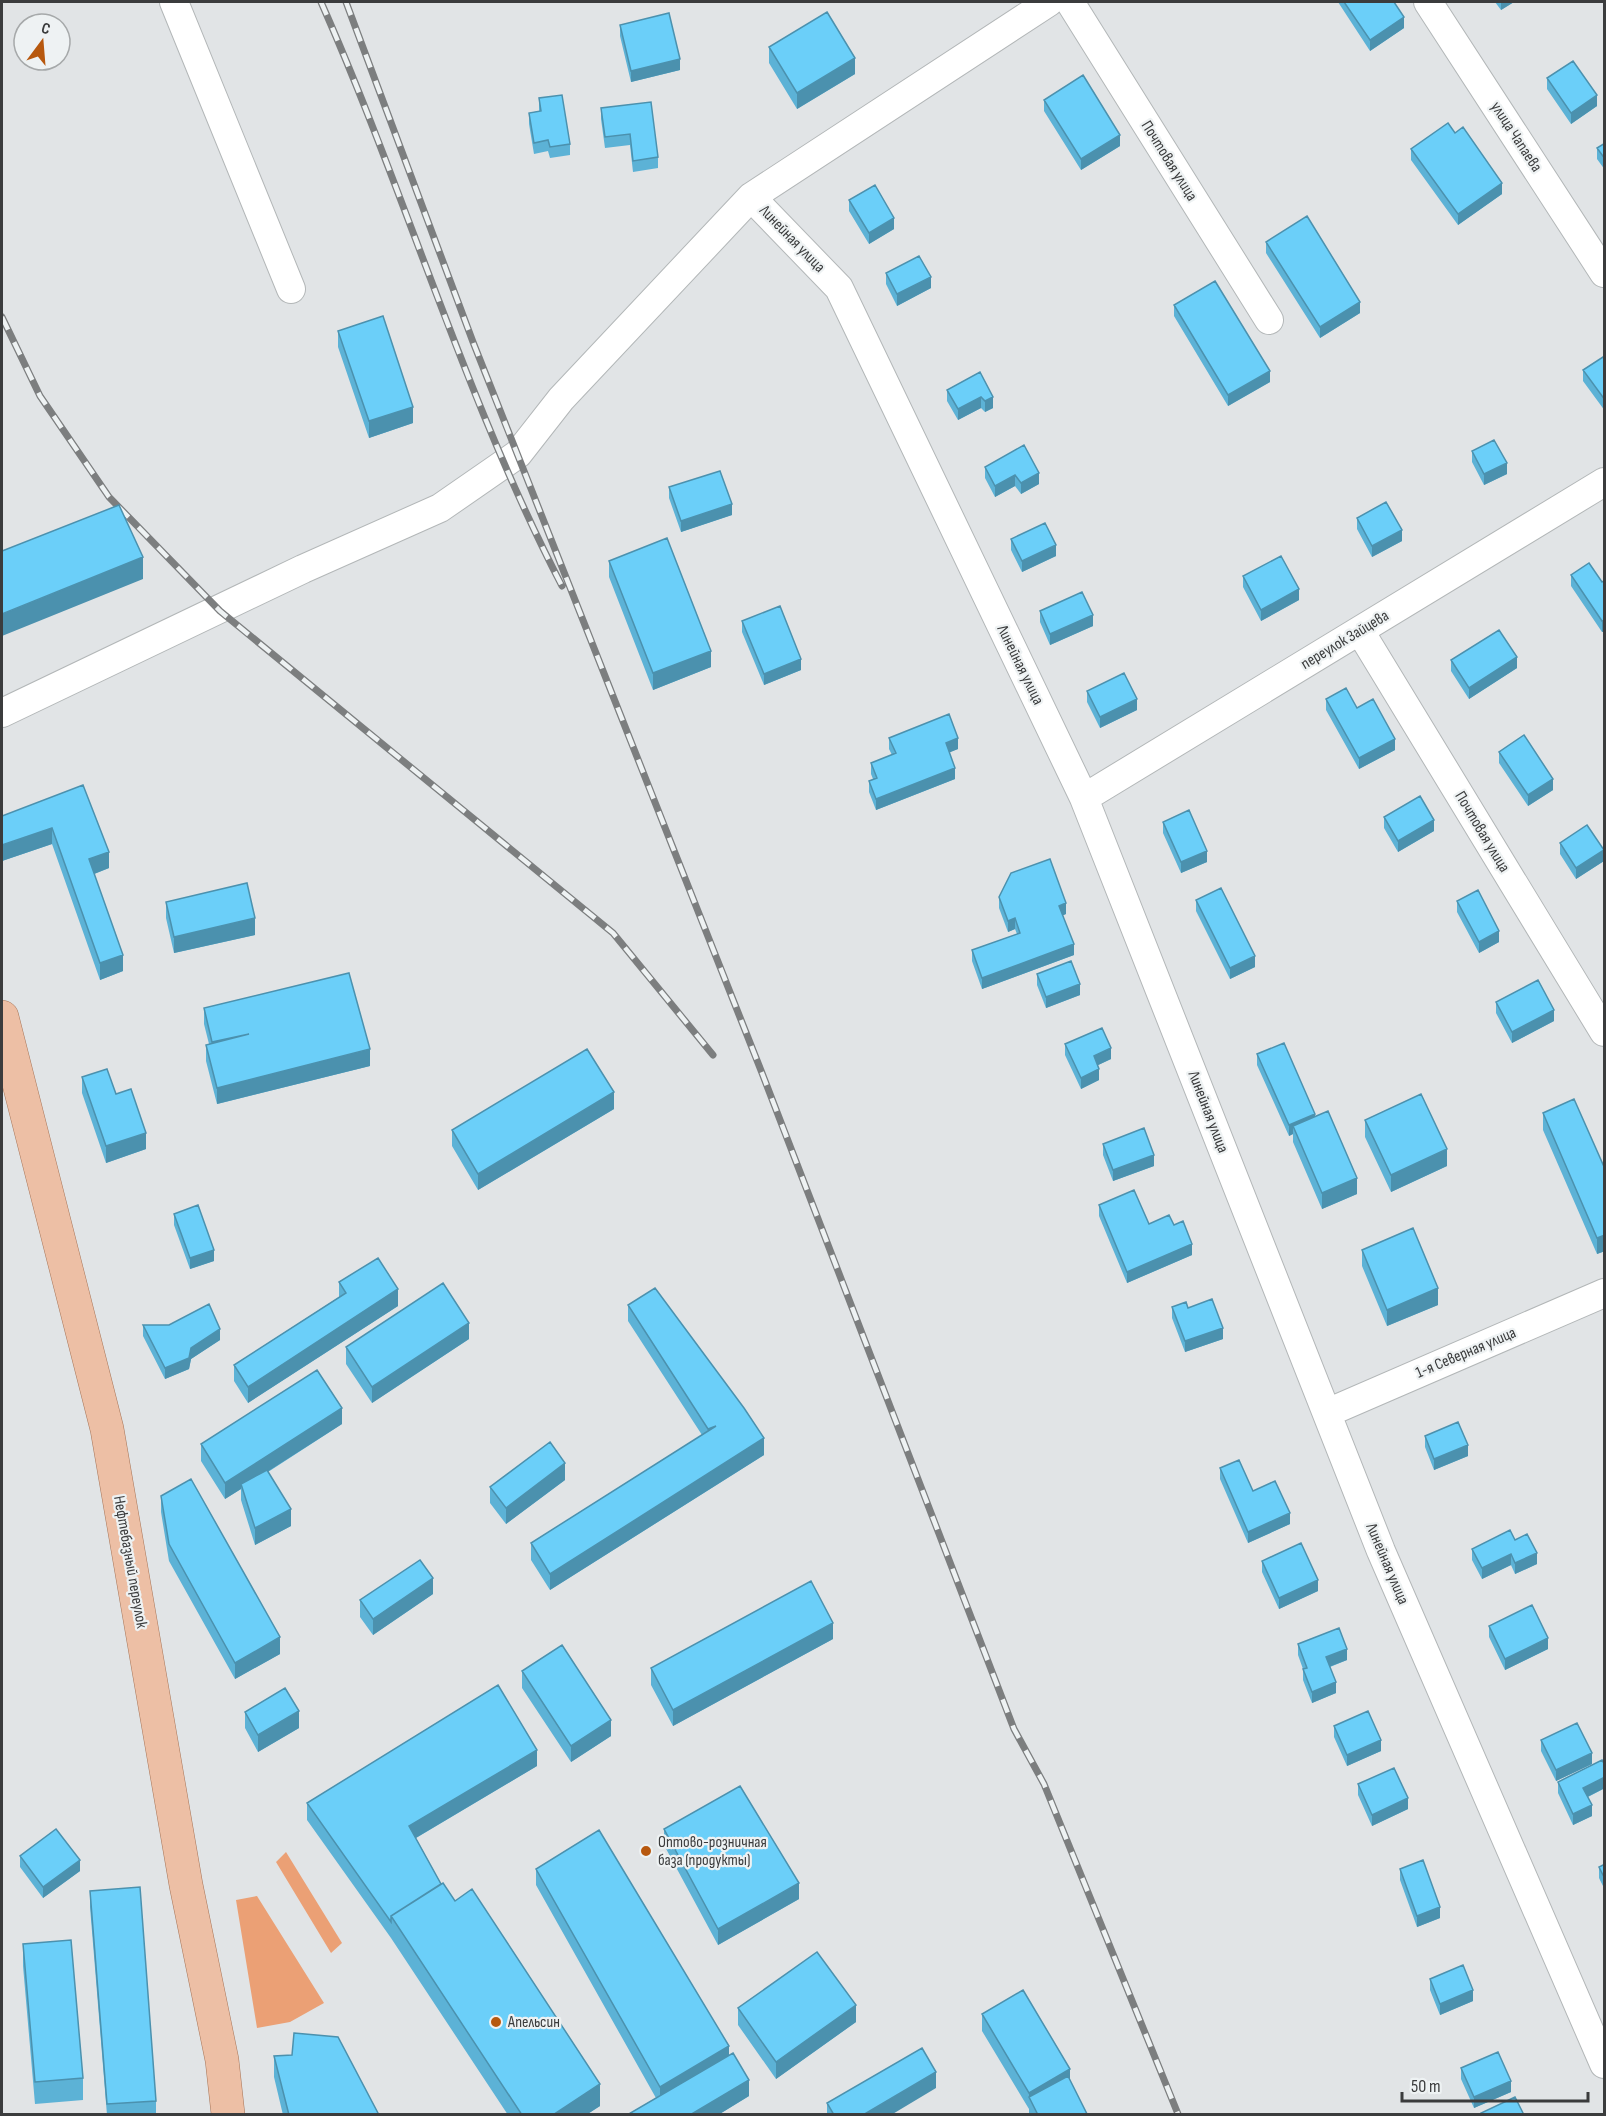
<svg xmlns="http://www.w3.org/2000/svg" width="1606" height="2116" font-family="'Sofia Sans Condensed',sans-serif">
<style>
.green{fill:#eba075}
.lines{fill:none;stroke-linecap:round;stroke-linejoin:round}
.minor-casing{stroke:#b3b7b8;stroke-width:30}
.major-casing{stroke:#a7765a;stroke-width:34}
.minor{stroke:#fff;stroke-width:28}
.major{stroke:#edbfa5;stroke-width:33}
.rail-casing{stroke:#7c7e7f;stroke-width:7}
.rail{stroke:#eef2f3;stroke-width:4.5;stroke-dasharray:14;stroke-linecap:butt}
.wall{fill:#5cb2d6}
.shaded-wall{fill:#4b91ae}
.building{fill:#6bcff9;stroke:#4b91ae;stroke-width:1.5}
.poi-dot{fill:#b7580e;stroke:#eef2f3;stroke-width:2}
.labels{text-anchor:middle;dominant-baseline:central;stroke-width:4.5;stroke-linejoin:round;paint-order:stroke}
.street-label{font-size:16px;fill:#3b3c3d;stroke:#eef2f3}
.poi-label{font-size:16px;fill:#3b3c3d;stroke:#eef2f3;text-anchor:start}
</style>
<rect width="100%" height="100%" fill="#e1e4e6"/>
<path class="green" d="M286 1852 342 1943 331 1953 276 1862Z
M257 1896 324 2003 290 2022 257 2028 236 1900Z"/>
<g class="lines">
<defs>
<path id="minor" d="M174 2 291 289
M1070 2 1269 320
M1428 2 1604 273
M751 197 839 288 1084 798 1381 1551 1604 2064
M1360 631 1604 1032
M2 713 303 569 440 508 518 454 561 399 751 197 1049 2
M1084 798 1604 482
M1327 1413 1604 1293"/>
<path id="major" d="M2 1017 107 1429 186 1885 222 2060 228 2114"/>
</defs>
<use href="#minor" class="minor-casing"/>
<use href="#major" class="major-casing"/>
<use href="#minor" class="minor"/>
<use href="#major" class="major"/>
<defs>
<path id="rail" d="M321 2C406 194 465 399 562 586
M346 2 473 342 762 1073 1014 1729 1044 1784 1178 2114
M2 317 40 396 109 497 220 611 613 933 713 1055"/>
</defs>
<use href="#rail" class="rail-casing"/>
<use href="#rail" class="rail"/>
</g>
<path class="wall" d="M1338 2H1394L1404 28 1370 51Z
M1495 2H1514L1501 10Z
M620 25 680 70 631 82 620 36Z
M769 47 855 74 797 109 769 63Z
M1547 78 1597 106 1571 124 1547 89Z
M539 98 570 144V155L550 158 548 151 534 154 529 124V113L539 111Z
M1044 100 1120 146 1081 170 1044 111Z
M601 108 658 157V168L633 172 630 145 605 148 601 119Z
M1455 133 1502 194 1458 225 1411 160V149Z
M1605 143V170L1597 159V148Z
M849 200 894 229 869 244 849 211Z
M1266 242 1360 313 1320 338 1266 253Z
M886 273 931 288 897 306 886 284Z
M1174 305 1270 382 1228 406 1174 316Z
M338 331 413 423 369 438 338 347Z
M1605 359V411L1583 381V370Z
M980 372 993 408 985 412 981 408 958 420 947 401V390Z
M1024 445 1039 484 1021 494 1015 486 995 497 985 478V467Z
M1472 451 1507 474 1484 485 1472 462Z
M669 487 732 515 681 532 669 498Z
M1357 518 1402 541 1372 557 1357 529Z
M1011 539 1056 556 1022 572 1011 550Z
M609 561 711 667 653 690 609 577Z
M1571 575 1602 582 1605 580V631L1602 632 1571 586Z
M1243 576 1299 600 1261 621 1243 587Z
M1040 611 1093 626 1050 645 1040 622Z
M742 621 801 670 764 685 742 632Z
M1451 660 1517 668 1469 699 1451 671Z
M1087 691 1137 710 1100 728 1087 702Z
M1326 699 1357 708 1395 750 1359 769 1326 710Z
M889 738 958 749 949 752 955 779 876 810 869 792V781L873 779 871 774V763L892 755 889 749Z
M1499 752 1553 790 1528 806 1499 763Z
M83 785 109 868 94 874 123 971 100 980 52 844 2 861Z
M1384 817 1434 831 1398 852 1384 828Z
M1163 822 1207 862 1181 873 1163 833Z
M1560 843 1604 861 1576 879 1560 854Z
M999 897 1066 914 1063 915 1074 955 982 989 972 961V950L1017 934 1015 929 1008 932 999 908Z
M1196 900 1255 967 1230 979 1196 911Z
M1457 901 1499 942 1479 953 1457 912Z
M166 902 255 935 174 953 166 918Z
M1037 974 1080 995 1046 1008 1037 985Z
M1496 1002 1554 1021 1512 1043 1496 1013Z
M204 1008 370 1066 217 1104 206 1061V1045L209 1044 204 1024Z
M1065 1044 1111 1059 1098 1065 1099 1080 1081 1089 1065 1055Z
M1257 1054 1315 1117 1357 1194 1322 1209 1293 1142V1134L1289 1136 1257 1065Z
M82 1077 116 1094 146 1149 106 1163 82 1093Z
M614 1109 478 1190 452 1146V1130Z
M1543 1113 1605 1169V1251L1597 1254 1543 1130Z
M1365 1120 1447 1166 1391 1192 1365 1137Z
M1103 1144 1154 1166 1113 1181 1103 1155Z
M1099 1205 1149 1224 1174 1225 1192 1255 1127 1283 1099 1216Z
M174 1214 214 1261 190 1269 174 1225Z
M1362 1250 1438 1305 1387 1326 1362 1266Z
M339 1282 398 1306 248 1403 234 1381V1365L339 1297Z
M628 1305 764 1455 550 1590 531 1560V1543L702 1435 628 1321Z
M1172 1307 1188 1308 1223 1339 1185 1352 1172 1318Z
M143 1325 220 1340 191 1359 189 1369 165 1379 143 1336Z
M469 1339 372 1403 346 1364V1347Z
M342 1424 268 1472 291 1526 255 1545 241 1500V1489L225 1499 201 1461V1444Z
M1425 1436 1468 1456 1434 1470 1425 1447Z
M1220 1468 1253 1491 1290 1524 1248 1543 1220 1479Z
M565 1480 506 1524 490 1503V1487Z
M161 1496 280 1654 235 1679 169 1561 161 1512Z
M1515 1540 1537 1564 1515 1574 1511 1565 1482 1579 1472 1560V1549Z
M1262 1561 1318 1591 1279 1609 1262 1572Z
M433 1594 373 1635 360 1617V1600Z
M1489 1626 1548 1649 1505 1670 1489 1637Z
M833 1639 673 1726 651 1685V1668Z
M1298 1644 1347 1660 1330 1667 1336 1693 1312 1703 1303 1680V1669L1298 1655Z
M522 1671 611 1736 571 1762 522 1688Z
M245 1712 299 1728 258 1752 245 1728Z
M1334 1726 1381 1751 1347 1766 1334 1737Z
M1541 1740 1592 1764 1556 1781 1541 1751Z
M537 1766 416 1838 441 1884 455 1901 600 2106 586 2115H508L391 1938 307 1820V1803Z
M1558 1782 1605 1788 1588 1797 1592 1816 1573 1825 1558 1793Z
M1358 1784 1408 1809 1372 1826 1358 1795Z
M664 1829 799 1899 718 1945 664 1845Z
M20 1856 80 1871 43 1898 20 1867Z
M1605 1864V1890L1599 1878V1867Z
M536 1869 729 2055 749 2096 718 2115H627L656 2098 536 1885Z
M1400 1869 1440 1918 1417 1927 1400 1880Z
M90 1891 156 2101V2115H107L90 1907Z
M23 1944 83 2078V2100L35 2104 23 1966Z
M1430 1979 1473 2001 1440 2015 1430 1990Z
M738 2008 856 2022 776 2079 738 2025Z
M982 2014 1070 2080 1087 2115H1029V2109L982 2031Z
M274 2056 379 2115H283L274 2077Z
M1461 2068 1511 2092 1474 2108 1461 2079Z
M827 2103 834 2115H827Z"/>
<path class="shaded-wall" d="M1501 2H1514L1501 10Z
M1404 17V28L1370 51V40Z
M855 58V74L797 109V93Z
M680 59V70L631 82V71Z
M1597 95V106L1571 124V113Z
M1120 135V146L1081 170V159Z
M1502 183V194L1458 225V214Z
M894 218V229L869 244V233Z
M931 277V288L897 306V294Z
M1360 302V313L1320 338V327Z
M1270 371V382L1228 406V395Z
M981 397V408L958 420V409Z
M993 397V408L985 412V401Z
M413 407V423L369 438V421Z
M1507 463V474L1484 485V474Z
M1039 473V484L1021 494V483Z
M1015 475V486L995 497V486Z
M732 504V515L681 532V521Z
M1402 530V541L1372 557V546Z
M1056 545V556L1022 572V561Z
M143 557V579L2 636V614Z
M1299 589V600L1261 621V610Z
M1093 615V626L1050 645V634Z
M1605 620V631L1602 632V621Z
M711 651V667L653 690V673Z
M1517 657V668L1469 699V688Z
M801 659V670L764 685V674Z
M1137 699V710L1100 728V717Z
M958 738V749L946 754V743Z
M1395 739V750L1359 769V758Z
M955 768V779L876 810V799Z
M1553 779V790L1528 806V795Z
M1434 820V831L1398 852V841Z
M52 828V844L2 861V845Z
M1604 850V861L1576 879V868Z
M1207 851V862L1181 873V862Z
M109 852V868L89 876V859Z
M1066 903V914L1059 917V906Z
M255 918V935L174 953V937Z
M1015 918V929L1008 932V921Z
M1499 931V942L1479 953V942Z
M1074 944V955L982 989V978Z
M123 955V971L100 980V963Z
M1255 956V967L1230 979V968Z
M1080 984V995L1046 1008V997Z
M1554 1010V1021L1512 1043V1032Z
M1111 1048V1059L1094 1067V1056Z
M370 1049V1066L217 1104V1088Z
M1099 1069V1080L1081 1089V1078Z
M614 1092V1109L478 1190V1174Z
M1315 1114V1125L1293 1126V1134L1289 1136V1125Z
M146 1133V1149L106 1163V1146Z
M1447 1149V1166L1391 1192V1175Z
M1154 1155V1166L1113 1181V1170Z
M1357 1178V1194L1322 1209V1193Z
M1605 1235V1251L1597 1254V1238Z
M1192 1244V1255L1127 1283V1272Z
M214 1250V1261L190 1269V1258Z
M1438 1288V1305L1387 1326V1310Z
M398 1289V1306L248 1403V1387Z
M469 1323V1339L372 1403V1387Z
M1223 1328V1339L1185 1352V1341Z
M220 1329V1340L191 1359 189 1369 165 1379V1368L191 1348Z
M342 1408V1424L242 1488 241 1484V1489L225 1499V1483Z
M764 1438V1455L550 1590V1574Z
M1468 1445V1456L1434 1470V1459Z
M565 1463V1480L506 1524V1508Z
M291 1509V1526L255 1545V1528Z
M1290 1513V1524L1248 1543V1532Z
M1537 1553V1564L1515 1574V1563Z
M1511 1554V1565L1482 1579V1568Z
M433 1578V1594L373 1635V1619Z
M1318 1580V1591L1279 1609V1598Z
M833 1623V1639L673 1726V1710Z
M280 1637V1654L235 1679V1663Z
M1548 1638V1649L1505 1670V1659Z
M1347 1649V1660L1326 1668V1657Z
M1336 1682V1693L1312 1703V1692Z
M299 1711V1728L258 1752V1735Z
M611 1720V1736L571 1762V1746Z
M1381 1740V1751L1347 1766V1755Z
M537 1750V1766L409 1842V1826Z
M1592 1753V1764L1556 1781V1770Z
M1605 1777V1788L1583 1799V1788Z
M1408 1798V1809L1372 1826V1815Z
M1592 1805V1816L1573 1825V1814Z
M80 1860V1871L43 1898V1887Z
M799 1883V1899L718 1945V1929Z
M1440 1907V1918L1417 1927V1916Z
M1473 1990V2001L1440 2015V2004Z
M856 2005V2022L776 2079V2062Z
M729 2046V2062L660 2103V2087Z
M1070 2069V2085L1029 2097V2093Z
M936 2072V2088L891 2115H863Z
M749 2080V2096L718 2115H690Z
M1511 2081V2092L1474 2108V2097Z
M600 2084V2106L586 2115H553Z"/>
<path class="building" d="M1344 2H1394L1404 17 1370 40Z
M827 12 855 58 797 93 769 47Z
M669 13 680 59 631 71 620 25Z
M1573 61 1597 95 1571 113 1547 78Z
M1083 75 1120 135 1081 159 1044 100Z
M562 95 570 144 550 147 548 140 534 143 529 113 541 111 539 98Z
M651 102 658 157 633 161 630 134 605 137 601 108Z
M1448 123 1455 133 1463 127 1502 183 1458 214 1411 149Z
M1605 143V159L1597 148Z
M875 185 894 218 869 233 849 200Z
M1307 216 1360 302 1320 327 1266 242Z
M919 256 931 277 897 294 886 273Z
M1215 281 1270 371 1228 395 1174 305Z
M383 316 413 407 369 421 338 331Z
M1603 357 1605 359V400L1583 370Z
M980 372 993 397 985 401 981 397 958 409 947 390Z
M1494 440 1507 463 1484 474 1472 451Z
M1024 445 1039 473 1021 483 1015 475 995 486 985 467Z
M720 471 732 504 681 521 669 487Z
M1386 502 1402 530 1372 546 1357 518Z
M119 505 143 557 2 614V551Z
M1045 523 1056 545 1022 561 1011 539Z
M667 538 711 651 653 673 609 561Z
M1281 556 1299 589 1261 610 1243 576Z
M1589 563 1602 582 1605 580V620L1602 621 1571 575Z
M1082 592 1093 615 1050 634 1040 611Z
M780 606 801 659 764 674 742 621Z
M1499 630 1517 657 1469 688 1451 660Z
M1124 673 1137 699 1100 717 1087 691Z
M1346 688 1357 708 1373 699 1395 739 1359 758 1326 699Z
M949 714 958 738 946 743 955 768 876 799 869 781 877 778 871 763 896 753 889 738Z
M1524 735 1553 779 1528 795 1499 752Z
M83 785 109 852 89 859 123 955 100 963 52 828 2 845V816Z
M1420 796 1434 820 1398 841 1384 817Z
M1189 810 1207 851 1181 862 1163 822Z
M1587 825 1604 850 1576 868 1560 843Z
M1050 859 1066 903 1059 906 1074 944 982 978 972 950 1020 933 1015 918 1008 921 999 897 1011 873Z
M247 883 255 918 174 937 166 902Z
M1221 888 1255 956 1230 968 1196 900Z
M1478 890 1499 931 1479 942 1457 901Z
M1071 961 1080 984 1046 997 1037 974Z
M349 973 370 1049 217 1088 206 1045 249 1034 212 1042 204 1008Z
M1538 980 1554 1010 1512 1032 1496 1002Z
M1102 1028 1111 1048 1094 1056 1099 1069 1081 1078 1065 1044Z
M1284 1043 1315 1114 1289 1125 1257 1054Z
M587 1049 614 1092 478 1174 452 1130Z
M107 1069 116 1094 131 1089 146 1133 106 1146 82 1077Z
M1421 1094 1447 1149 1391 1175 1365 1120Z
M1574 1099 1605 1169V1235L1597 1238 1543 1113Z
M1328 1111 1357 1178 1322 1193 1293 1126Z
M1144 1128 1154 1155 1113 1170 1103 1144Z
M1134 1190 1149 1224 1169 1215 1174 1225 1183 1221 1192 1244 1127 1272 1099 1205Z
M198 1205 214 1250 190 1258 174 1214Z
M1413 1228 1438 1288 1387 1310 1362 1250Z
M378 1258 398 1289 248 1387 234 1365 346 1293 339 1282Z
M443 1283 469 1323 372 1387 346 1347Z
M655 1288 744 1408 764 1438 550 1574 531 1543 716 1426 708 1429 628 1305Z
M1212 1299 1223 1328 1185 1341 1172 1307 1186 1302 1188 1308Z
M209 1304 220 1329 191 1348 189 1358 165 1368 143 1325H169Z
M317 1370 342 1408 225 1483 201 1444Z
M1458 1422 1468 1445 1434 1459 1425 1436Z
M550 1442 565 1463 506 1508 490 1487Z
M1239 1460 1253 1491 1275 1481 1290 1513 1248 1532 1220 1468Z
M267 1470 291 1509 255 1528 241 1484Z
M191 1479 280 1637 235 1663 169 1544 161 1496Z
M1510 1530 1515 1540 1527 1534 1537 1553 1515 1563 1511 1554 1482 1568 1472 1549Z
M1301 1543 1318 1580 1279 1598 1262 1561Z
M420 1560 433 1578 373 1619 360 1600Z
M811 1581 833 1623 673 1710 651 1668Z
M1532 1605 1548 1638 1505 1659 1489 1626Z
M1339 1628 1347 1649 1326 1657 1336 1682 1312 1692 1303 1669 1307 1668 1298 1644Z
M562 1645 611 1720 571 1746 522 1671Z
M498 1685 537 1750 409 1826 441 1884 391 1916V1922L307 1803Z
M285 1688 299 1711 258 1735 245 1712Z
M1368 1711 1381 1740 1347 1755 1334 1726Z
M1577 1723 1592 1753 1556 1770 1541 1740Z
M1602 1760 1605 1765V1777L1583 1788 1592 1805 1573 1814 1558 1782Z
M1394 1768 1408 1798 1372 1815 1358 1784Z
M740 1786 799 1883 718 1929 664 1829Z
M56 1829 80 1860 43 1887 20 1856Z
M599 1830 729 2046 660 2087 536 1869Z
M1423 1860 1440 1907 1417 1916 1400 1869Z
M1605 1864V1879L1599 1867Z
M443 1883 455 1901 472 1889 600 2084 553 2115H522L391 1916Z
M140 1887 156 2101 107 2104 90 1891Z
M71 1940 83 2078 35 2082 23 1944Z
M817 1952 856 2005 776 2062 738 2008Z
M1463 1965 1473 1990 1440 2004 1430 1979Z
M1023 1990 1070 2069 1029 2093 982 2014Z
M294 2033 338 2037 379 2115H289L274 2056 292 2055Z
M922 2048 936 2072 863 2115H834L827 2103Z
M1498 2052 1511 2081 1474 2097 1461 2068Z
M733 2053 749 2080 690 2115H627Z
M1068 2076 1087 2114 1085 2115H1038L1029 2097Z
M1515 2097 1524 2115H1482L1481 2113Z"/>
<g class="poi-dot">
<circle cx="646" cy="1851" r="6"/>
<circle cx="496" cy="2022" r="6"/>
</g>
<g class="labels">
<g class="street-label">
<text transform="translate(1516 137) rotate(57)">улица Чапаева</text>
<text transform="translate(1169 161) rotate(58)">Почтовая улица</text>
<text transform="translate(792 239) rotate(46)">Линейная улица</text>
<text transform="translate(1345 640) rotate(-31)">переулок Зайцева</text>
<text transform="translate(1020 665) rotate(64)">Линейная улица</text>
<text transform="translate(1482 832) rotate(59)">Почтовая улица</text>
<text transform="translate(1208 1112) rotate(69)">Линейная улица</text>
<text transform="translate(1466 1353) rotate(-23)">1-я Северная улица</text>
<text transform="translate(130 1562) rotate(80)">Нефтебазный переулок</text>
<text transform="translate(1387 1564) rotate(67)">Линейная улица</text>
</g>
<g class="poi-label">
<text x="658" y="1842">Оптово-розничная<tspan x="658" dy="18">база (продукты)</tspan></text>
<text x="508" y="2022">Апельсин</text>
</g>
</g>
<rect width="1606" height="2116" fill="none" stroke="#3b3c3d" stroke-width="6"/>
<g transform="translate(42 42) rotate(16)"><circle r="28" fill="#eef2f3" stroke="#a6a9aa" stroke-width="1.5"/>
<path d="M0-4.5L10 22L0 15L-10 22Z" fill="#b7580e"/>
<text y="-9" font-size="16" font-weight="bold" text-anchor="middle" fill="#3b3c3d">С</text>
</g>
<path d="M1402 2092v9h186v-9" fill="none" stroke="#3b3c3d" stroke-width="3"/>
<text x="1411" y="2092" font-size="18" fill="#3b3c3d" stroke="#eef2f3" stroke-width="4.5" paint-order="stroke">50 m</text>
</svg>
